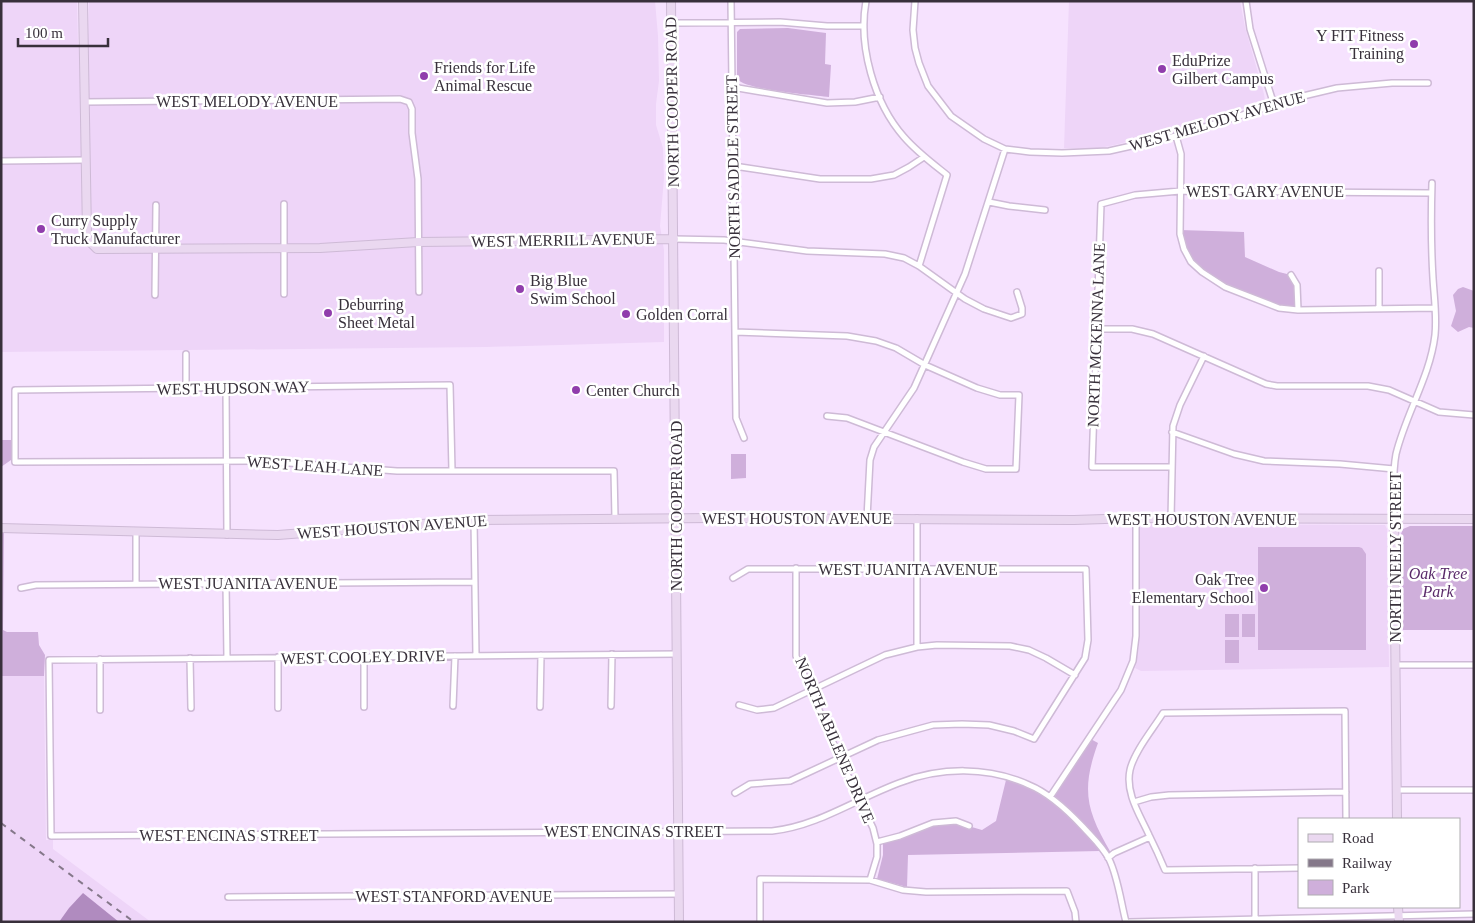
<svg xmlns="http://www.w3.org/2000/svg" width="1475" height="923" font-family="'Times New Roman',serif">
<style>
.built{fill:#eed5f8}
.green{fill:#cfafdb}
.water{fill:#b08bbf}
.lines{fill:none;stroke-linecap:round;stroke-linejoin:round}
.street-casing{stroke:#cebad6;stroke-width:8}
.secondary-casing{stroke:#cebad6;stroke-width:10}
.street{stroke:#fff;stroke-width:5}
.secondary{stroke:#ead8f0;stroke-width:8}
.rail{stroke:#85788a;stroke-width:2;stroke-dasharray:6 6;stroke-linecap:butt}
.poi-dot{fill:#903dac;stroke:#fff;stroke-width:2}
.labels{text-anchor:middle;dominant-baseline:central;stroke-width:5;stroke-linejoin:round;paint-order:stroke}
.poi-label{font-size:16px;fill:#38303b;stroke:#fff;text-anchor:start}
.street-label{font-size:16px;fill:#38303b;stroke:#fff}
.park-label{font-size:16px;font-style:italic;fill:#592969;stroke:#fff}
</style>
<rect width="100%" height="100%" fill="#f6e2fe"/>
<path class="built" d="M1 1H77L78 44 88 45 89 1H655L658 36 659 81 656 104V125L663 148 664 178 660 226 664 250V342L486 347 1 352Z
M1069 1H1240L1245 27 1264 94 1265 101 1263 103 1119 144 1095 149 1064 148Z
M1145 524 1385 525 1387 529 1389 667 1141 671 1135 668 1139 647 1140 528Z
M1 676H44L46 840H53V849L151 922H1Z"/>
<path class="green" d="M788 28 826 33 825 64 831 65 829 97C812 95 746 90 737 79V32L740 29Z
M1180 230 1244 232 1245 257 1279 272 1291 275 1297 285 1298 310 1279 308 1225 287 1191 262Z
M1463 287 1474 291V328L1469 327 1458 332 1451 326 1456 311 1453 295 1458 289Z
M1 440H11V460L1 467Z
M746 454V478L731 479V454Z
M1410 526H1474V630H1403L1401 534 1403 529Z
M1 532H4L3 630 7 632H38L39 645 45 655 44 676H1Z
M1258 547H1359L1362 548 1366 554V650H1258Z
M1225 614H1239V637H1225Z
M1242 614H1255V637H1242Z
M1225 640H1239V663H1225Z
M1087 737 1098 743C1081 790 1086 810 1111 853L1104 858 1100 851 908 855 907 887 877 879 883 855V843L905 837 936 825 958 823 982 830 996 821 1006 780 1028 787 1047 797Z"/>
<path class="water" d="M83 893 119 922H59L69 908Z"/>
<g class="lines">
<defs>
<path id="street" d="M731 1 736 418 744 438
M866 1C858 46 874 103 904 137 917 152 932 163 947 175L919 266
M915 1 913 30 915 48 919 63 928 86 951 116 984 139 1005 149 1030 152 1062 153 1109 151 1176 136 1299 97 1337 88 1392 83H1428
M1246 1 1250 29 1274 105
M671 23 780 22 827 26H864
M732 87 827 103 855 102 880 97
M85 102 400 99 409 102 412 109V133L418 179 419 292
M1176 136 1181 154 1180 234 1184 249 1191 262 1202 272 1225 287 1279 308 1298 310 1435 308
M1 161 86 160
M734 166 820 179H871L894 175 909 167 924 157
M989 202 1009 206 1045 210
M284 204V294
M674 239 724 240 807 251 885 254 904 258 919 266 965 299 984 309 1011 318 1022 314V308L1017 292
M1291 275 1297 285 1298 310
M155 295 156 205
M1379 309V271
M1097 329H1132L1153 334 1266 384 1277 386H1368L1389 390 1439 412 1474 415
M735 332 847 336 876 341 896 348 925 365 977 388 1000 395H1019L1016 469H986L963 462 847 418 827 416
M186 354V388
M226 388 227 535
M1172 432 1234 454 1264 461 1340 464 1394 469
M1171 467H1092L1101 204 1135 195 1180 191 1431 193
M452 471 450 385 15 390V462L262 461 397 471H614L615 518
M867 518 870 460 874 447 914 388 965 274 1005 149
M917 518V647
M1171 518 1173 426 1180 405 1204 356
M1394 518C1394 497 1392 475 1396 454 1406 413 1430 377 1435 335 1437 316 1434 296 1433 278 1431 246 1431 214 1432 183
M474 520 476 656
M796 568V656L840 759 873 828 877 844V857L870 880
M733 578 748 569H1086L1088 640 1085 658 1034 739 1014 731 989 725 962 724 933 725 878 740 790 781 750 784 735 793
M226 583 227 658
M136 584V532
M21 588 36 585 475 582
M677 654 49 660 51 836 772 831C818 826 856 799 899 783 940 767 988 766 1029 785 1049 793 1068 811 1083 827 1092 837 1103 847 1109 859 1118 877 1121 903 1126 922
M278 657V708
M364 657V707
M190 658 191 708
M1395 665H1474
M739 705 757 710 774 708 885 655 917 647 937 645 1010 646 1029 650 1046 658 1075 675
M453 706 455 656
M611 706 612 654
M540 707 541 655
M100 710V659
M1397 790H1474
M1050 797 1121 690 1133 661 1136 636V518
M1134 802 1151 797 1169 795 1346 792
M877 842 900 836 933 823 956 821 969 826
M1108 858 1114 853 1150 837
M1299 868 1165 870C1160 858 1155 847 1149 835 1140 815 1125 793 1130 770 1134 752 1153 729 1163 713L1345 711 1346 819
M228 897 679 894
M1255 919V868
M760 922V879L870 880 903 890 926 892 1067 891 1075 912 1076 922
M1129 922 1474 914"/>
<path id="secondary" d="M83 1 87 234 88 240 97 249 320 248 418 242 674 239
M671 1 679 922
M1394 518 1397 819
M1 528 278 535 474 520 714 518 1074 520 1136 518 1474 519
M1398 907 1399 922"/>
</defs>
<use href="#street" class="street-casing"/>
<use href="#secondary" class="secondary-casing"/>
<use href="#street" class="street"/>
<use href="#secondary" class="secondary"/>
<path class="rail" d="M1 823 134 922"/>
</g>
<g class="poi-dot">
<circle cx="1414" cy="44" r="5"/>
<circle cx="1162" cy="69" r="5"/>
<circle cx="424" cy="76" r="5"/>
<circle cx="41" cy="229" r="5"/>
<circle cx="520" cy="289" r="5"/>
<circle cx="328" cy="313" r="5"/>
<circle cx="626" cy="314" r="5"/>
<circle cx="576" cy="390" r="5"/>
<circle cx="1264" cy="588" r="5"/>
</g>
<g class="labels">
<g class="poi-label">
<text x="1404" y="35" text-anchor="end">Y FIT Fitness<tspan x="1404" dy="18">Training</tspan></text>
<text x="1172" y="60">EduPrize<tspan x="1172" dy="18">Gilbert Campus</tspan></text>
<text x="434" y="67">Friends for Life<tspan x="434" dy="18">Animal Rescue</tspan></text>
<text x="51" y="220">Curry Supply<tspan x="51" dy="18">Truck Manufacturer</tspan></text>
<text x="530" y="280">Big Blue<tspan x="530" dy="18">Swim School</tspan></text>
<text x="338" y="304">Deburring<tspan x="338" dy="18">Sheet Metal</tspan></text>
<text x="636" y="314">Golden Corral</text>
<text x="586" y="390">Center Church</text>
<text x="1254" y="579" text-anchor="end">Oak Tree<tspan x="1254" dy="18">Elementary School</tspan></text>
</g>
<g class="street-label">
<text x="247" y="101">WEST MELODY AVENUE</text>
<text transform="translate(672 102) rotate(-91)">NORTH COOPER ROAD</text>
<text transform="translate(1217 121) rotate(-16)">WEST MELODY AVENUE</text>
<text transform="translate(733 167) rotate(-91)">NORTH SADDLE STREET</text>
<text x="1265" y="191">WEST GARY AVENUE</text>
<text transform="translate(563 240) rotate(-1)">WEST MERRILL AVENUE</text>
<text transform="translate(1096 335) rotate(-88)">NORTH MCKENNA LANE</text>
<text transform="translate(233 388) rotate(-1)">WEST HUDSON WAY</text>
<text transform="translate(315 466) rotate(4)">WEST LEAH LANE</text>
<text transform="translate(676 506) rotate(-90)">NORTH COOPER ROAD</text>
<text x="797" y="518">WEST HOUSTON AVENUE</text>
<text x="1202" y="519">WEST HOUSTON AVENUE</text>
<text transform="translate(392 527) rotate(-4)">WEST HOUSTON AVENUE</text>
<text transform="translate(1395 557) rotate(-90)">NORTH NEELY STREET</text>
<text x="908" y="569">WEST JUANITA AVENUE</text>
<text x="248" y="583">WEST JUANITA AVENUE</text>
<text transform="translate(363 657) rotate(-1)">WEST COOLEY DRIVE</text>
<text transform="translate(835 740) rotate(67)">NORTH ABILENE DRIVE</text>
<text x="634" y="831">WEST ENCINAS STREET</text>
<text x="229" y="835">WEST ENCINAS STREET</text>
<text x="454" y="896">WEST STANFORD AVENUE</text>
</g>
<g class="park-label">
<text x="1438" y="573">Oak Tree<tspan x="1438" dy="18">Park</tspan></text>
</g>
</g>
<rect width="1475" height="923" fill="none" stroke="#38303b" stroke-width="5"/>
<rect x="1298" y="818" width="162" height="90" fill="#ffffff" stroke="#afacb1"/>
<rect x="1308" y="834" width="25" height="8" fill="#ead8f0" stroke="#afacb1"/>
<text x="1342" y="843" font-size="15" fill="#38303b">Road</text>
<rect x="1308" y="859" width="25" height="8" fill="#85788a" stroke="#afacb1"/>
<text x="1342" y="868" font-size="15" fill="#38303b">Railway</text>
<rect x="1308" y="880" width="25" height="15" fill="#cfafdb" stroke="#afacb1"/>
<text x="1342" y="893" font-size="15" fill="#38303b">Park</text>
<path d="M18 38v8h90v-8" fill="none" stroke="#38303b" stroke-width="2.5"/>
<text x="25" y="38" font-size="15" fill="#38303b" stroke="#ffffff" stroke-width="4" paint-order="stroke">100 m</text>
</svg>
